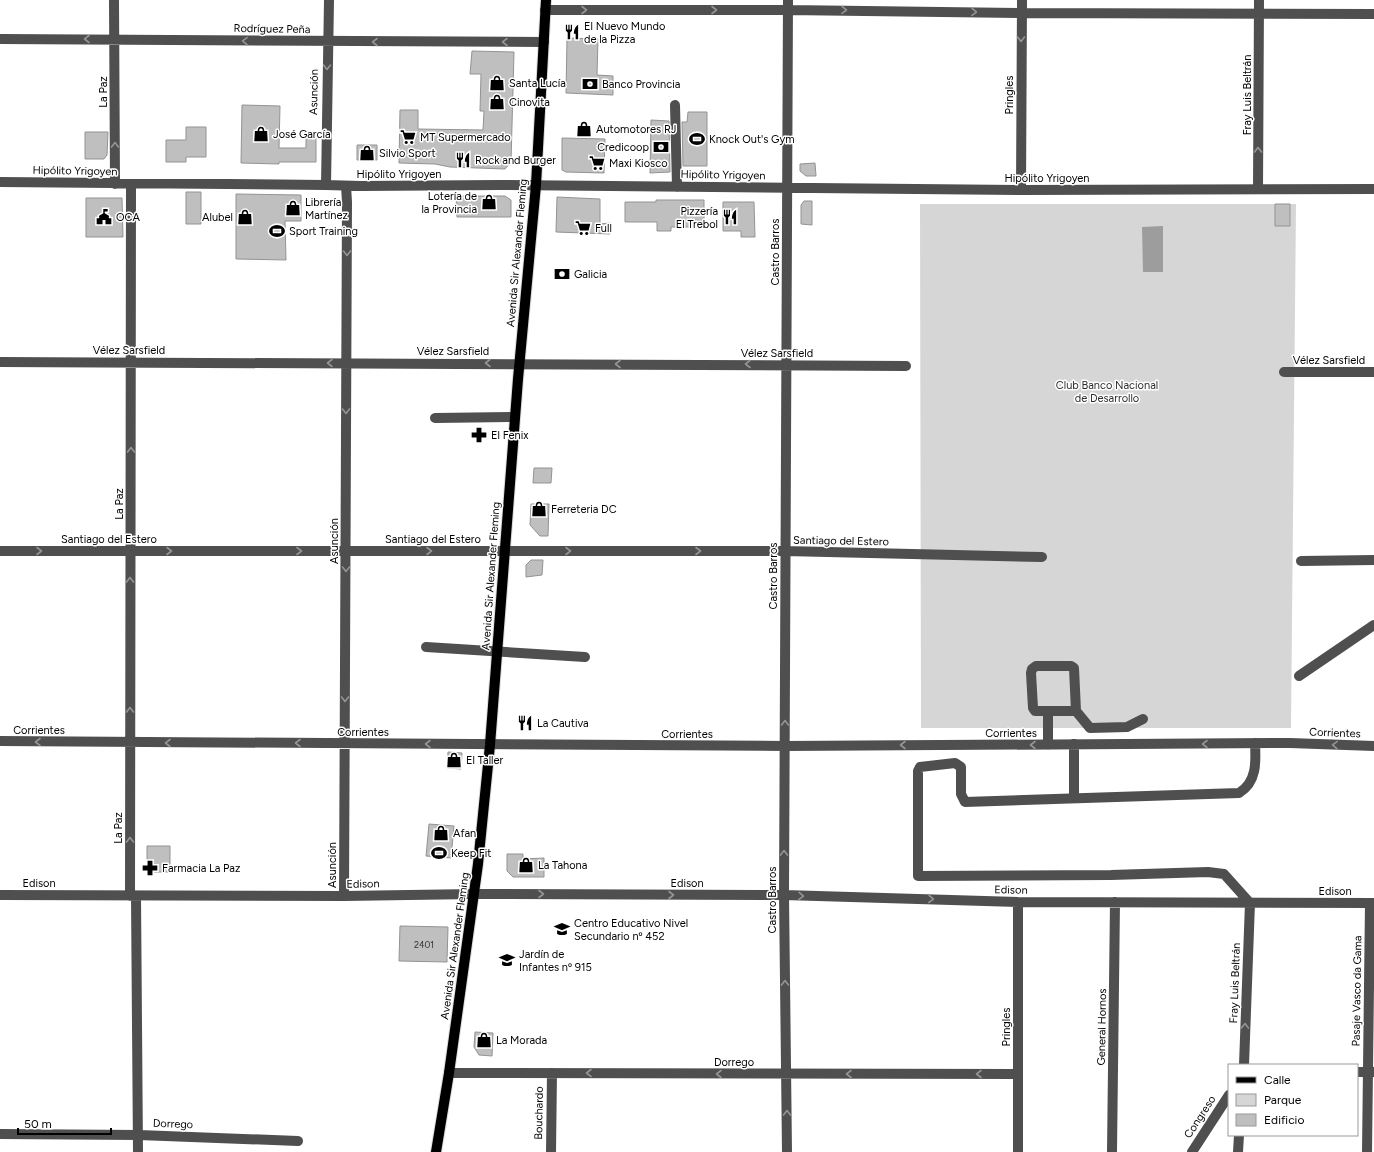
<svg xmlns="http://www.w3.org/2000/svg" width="1374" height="1152" font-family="Figtree,sans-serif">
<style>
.green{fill:#d6d6d6}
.water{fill:#9d9d9d}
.building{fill:#bfbfbf;stroke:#939393}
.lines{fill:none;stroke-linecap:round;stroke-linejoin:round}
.major-casing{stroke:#dbdbdb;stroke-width:12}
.minor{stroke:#4f4f4f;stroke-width:10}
.major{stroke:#000;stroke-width:10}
.oneway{stroke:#959595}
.labels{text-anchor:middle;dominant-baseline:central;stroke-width:3;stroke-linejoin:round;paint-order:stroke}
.number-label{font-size:9px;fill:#303030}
.poi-label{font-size:11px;fill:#000;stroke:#fff;text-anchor:start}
.street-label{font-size:11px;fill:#000;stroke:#fff}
.park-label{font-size:11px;fill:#2d2d2d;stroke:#fff}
</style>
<rect width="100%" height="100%" fill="#fff"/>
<path class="green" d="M920 204H1296L1291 728H921Z"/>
<path class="water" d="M1163 226V272H1143L1142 227Z"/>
<path class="building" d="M567 38 598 39 597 75 613 76V95L566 93Z
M472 51 514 52 511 162 505 169 450 167 435 164 399 163 400 110H418V129L483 130 484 111H480L481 74H470Z
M242 105 280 106 279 148H306V136H316V162H279V164L241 163Z
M688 112H707V166H683L682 122H687Z
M651 120 669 121 670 172 650 173Z
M186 127H206V157H186V162H166V140H186Z
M85 132H108L107 155 104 159H85Z
M562 138 605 139 604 173 566 172 562 170Z
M357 145H377V160H357Z
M815 163 816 176H806L800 171V164Z
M186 192H201V224H186Z
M236 194 301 195V221H285L286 260 236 259Z
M456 196H505L511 200V217H457Z
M557 197 600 199V224L610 223V234L556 232Z
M86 198H122L123 237H86Z
M656 200H704V227H671V231H657V222H625V202H656Z
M804 201H812V225L801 224V205Z
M723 202H754L755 237H741V231H723Z
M1275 204H1290V226H1275Z
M534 468H552L551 483H533Z
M531 504H549L548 536H540L530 525Z
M531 560H543L542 575 526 577V565Z
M448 752 462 753 461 769 447 768Z
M429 824 454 826 451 858 426 856Z
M147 846H170V872H149L147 869Z
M507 854H523V859L544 858V877H513L507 871Z
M400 926 448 927 447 962 399 961Z
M475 1032 493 1033 492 1056 479 1055 474 1047Z"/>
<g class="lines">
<defs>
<path id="major" d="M436 1152 449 1073 478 864 490 745 518 379 536 185 546 0"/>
</defs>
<use href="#major" class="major-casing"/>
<path class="minor" d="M114 0 115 184
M545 10H788L1021 13 1374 14
M0 39 544 42
M675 105 677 187
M0 182 326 185 361 186 500 185 1021 190 1374 189
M326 185 329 0
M1258 189 1259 0
M1021 190 1022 0
M0 362 906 366
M1284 372H1374
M435 418 515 417
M0 551H785L1042 557
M1301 561 1374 560
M426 647 585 657
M1299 676 1374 625
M1048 711H1076
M0 741 785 746 1290 743 1374 746
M1048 745V711H1035L1033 708 1031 673 1032 669 1036 666H1071L1074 668 1076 711 1090 728 1127 727 1143 719
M1074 798V744
M0 895 344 896 474 894 784 895 1018 902 1374 903
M130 896 131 184
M136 896 138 1152
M344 896 347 202 346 186
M1018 902V1152
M1244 1065 1250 903 1224 874 1208 872 1111 875 918 876V771L920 767 955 763 961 767V794L965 802 1239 793C1257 782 1256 762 1255 743
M1357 1072H1374
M449 1073 1018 1074
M0 1134 139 1135 298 1141
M551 1152 552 1073
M787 1152 784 895 788 0
M1112 1152 1115 902
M1192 1152 1229 1095
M1238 1152 1239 1135
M1367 1152 1370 903"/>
<use href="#major" class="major"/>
</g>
<defs><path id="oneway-chevron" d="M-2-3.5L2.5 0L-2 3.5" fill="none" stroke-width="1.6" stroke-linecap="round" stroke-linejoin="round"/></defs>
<g class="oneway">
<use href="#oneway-chevron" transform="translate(584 10)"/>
<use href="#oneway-chevron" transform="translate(714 10)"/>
<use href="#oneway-chevron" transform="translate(844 10) rotate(1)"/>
<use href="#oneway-chevron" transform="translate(974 12) rotate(1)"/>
<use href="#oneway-chevron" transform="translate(87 39) rotate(180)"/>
<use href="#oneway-chevron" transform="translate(1021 39) rotate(90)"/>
<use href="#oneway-chevron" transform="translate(245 41) rotate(-179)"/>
<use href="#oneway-chevron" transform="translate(375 42) rotate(-180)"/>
<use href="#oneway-chevron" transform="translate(505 42) rotate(-180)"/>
<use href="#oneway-chevron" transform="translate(327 67) rotate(91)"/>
<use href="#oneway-chevron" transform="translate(115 145) rotate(-90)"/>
<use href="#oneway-chevron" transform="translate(1258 150) rotate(-90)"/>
<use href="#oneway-chevron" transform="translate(347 253) rotate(90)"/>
<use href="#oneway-chevron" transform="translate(330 363) rotate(-180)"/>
<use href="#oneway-chevron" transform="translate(488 363) rotate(-180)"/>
<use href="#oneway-chevron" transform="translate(618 364) rotate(-180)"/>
<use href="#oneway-chevron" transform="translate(748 364) rotate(-180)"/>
<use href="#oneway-chevron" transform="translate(346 411) rotate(90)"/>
<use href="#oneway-chevron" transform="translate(131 450) rotate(-90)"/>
<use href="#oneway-chevron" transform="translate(39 551)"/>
<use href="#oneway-chevron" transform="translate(169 551)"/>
<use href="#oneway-chevron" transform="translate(299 551)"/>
<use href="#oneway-chevron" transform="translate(429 551)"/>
<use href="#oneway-chevron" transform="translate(568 551)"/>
<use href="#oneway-chevron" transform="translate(698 551)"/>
<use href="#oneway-chevron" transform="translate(346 569) rotate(90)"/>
<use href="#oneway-chevron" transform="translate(130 580) rotate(-90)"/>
<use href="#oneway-chevron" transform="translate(345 699) rotate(90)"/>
<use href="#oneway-chevron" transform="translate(130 710) rotate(-90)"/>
<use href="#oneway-chevron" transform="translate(785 723) rotate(-90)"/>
<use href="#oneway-chevron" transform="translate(38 742) rotate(-180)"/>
<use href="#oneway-chevron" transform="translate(168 743) rotate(-180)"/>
<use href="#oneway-chevron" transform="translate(298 743) rotate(-180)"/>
<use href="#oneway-chevron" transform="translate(428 744) rotate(-180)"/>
<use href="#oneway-chevron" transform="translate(1205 744) rotate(180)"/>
<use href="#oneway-chevron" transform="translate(903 745) rotate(180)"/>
<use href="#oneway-chevron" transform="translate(1033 745) rotate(180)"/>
<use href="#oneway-chevron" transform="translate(1335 745) rotate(-178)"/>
<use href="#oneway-chevron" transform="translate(130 840) rotate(-90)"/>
<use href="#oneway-chevron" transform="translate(784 853) rotate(-90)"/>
<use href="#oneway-chevron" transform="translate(541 894)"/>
<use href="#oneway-chevron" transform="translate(671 895)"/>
<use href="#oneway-chevron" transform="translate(801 896) rotate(2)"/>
<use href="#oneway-chevron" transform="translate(931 899) rotate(2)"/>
<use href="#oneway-chevron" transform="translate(785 983) rotate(-91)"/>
<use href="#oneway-chevron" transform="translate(1245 1026) rotate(-88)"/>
<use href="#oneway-chevron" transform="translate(589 1073) rotate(-180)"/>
<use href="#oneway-chevron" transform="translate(719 1074) rotate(-180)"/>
<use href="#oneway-chevron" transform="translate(849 1074) rotate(-180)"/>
<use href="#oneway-chevron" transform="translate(979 1074) rotate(-180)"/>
<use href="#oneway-chevron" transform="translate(787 1113) rotate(-90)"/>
</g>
<defs>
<symbol id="restaurant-bare" viewBox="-9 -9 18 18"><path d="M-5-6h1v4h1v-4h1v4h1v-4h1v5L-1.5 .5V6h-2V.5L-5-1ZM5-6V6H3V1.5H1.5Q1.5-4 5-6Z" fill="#000" stroke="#fff" stroke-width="2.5" paint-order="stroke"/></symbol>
<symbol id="shop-bare" viewBox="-9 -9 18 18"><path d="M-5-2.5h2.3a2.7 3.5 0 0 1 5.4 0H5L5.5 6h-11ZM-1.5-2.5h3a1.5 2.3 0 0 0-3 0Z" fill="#000" stroke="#fff" stroke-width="2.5" paint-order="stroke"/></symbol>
<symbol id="bank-bare" viewBox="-9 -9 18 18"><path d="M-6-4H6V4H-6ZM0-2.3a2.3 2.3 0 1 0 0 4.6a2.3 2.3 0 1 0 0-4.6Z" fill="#000" stroke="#fff" stroke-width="2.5" paint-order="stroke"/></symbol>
<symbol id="supermarket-bare" viewBox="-9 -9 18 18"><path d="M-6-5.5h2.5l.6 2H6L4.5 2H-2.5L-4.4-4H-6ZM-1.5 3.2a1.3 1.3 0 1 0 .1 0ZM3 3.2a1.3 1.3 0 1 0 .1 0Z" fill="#000" stroke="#fff" stroke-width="2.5" paint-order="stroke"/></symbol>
<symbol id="stadium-bare" viewBox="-9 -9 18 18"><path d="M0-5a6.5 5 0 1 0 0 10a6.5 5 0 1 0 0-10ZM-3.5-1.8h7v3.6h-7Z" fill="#000" stroke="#fff" stroke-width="2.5" paint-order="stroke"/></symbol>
<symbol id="civic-bare" viewBox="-9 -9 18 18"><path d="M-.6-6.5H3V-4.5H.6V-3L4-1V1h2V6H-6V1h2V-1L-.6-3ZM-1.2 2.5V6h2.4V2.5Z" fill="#000" stroke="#fff" stroke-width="2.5" paint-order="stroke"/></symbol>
<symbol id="pharmacy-bare" viewBox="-9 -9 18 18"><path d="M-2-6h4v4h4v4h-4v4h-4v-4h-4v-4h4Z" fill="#000" stroke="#fff" stroke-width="2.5" paint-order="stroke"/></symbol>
<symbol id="school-bare" viewBox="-9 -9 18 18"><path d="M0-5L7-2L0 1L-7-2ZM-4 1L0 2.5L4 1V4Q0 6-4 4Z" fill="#000" stroke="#fff" stroke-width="2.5" paint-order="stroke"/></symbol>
</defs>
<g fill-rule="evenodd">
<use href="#restaurant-bare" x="561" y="21" width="22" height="22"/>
<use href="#shop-bare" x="486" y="72" width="22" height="22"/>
<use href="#bank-bare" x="579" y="73" width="22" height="22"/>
<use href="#shop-bare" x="486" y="91" width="22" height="22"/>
<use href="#shop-bare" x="573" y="118" width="22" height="22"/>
<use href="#shop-bare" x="250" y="123" width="22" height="22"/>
<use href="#supermarket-bare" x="397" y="126" width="22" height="22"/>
<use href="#stadium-bare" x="686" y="128" width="22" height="22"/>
<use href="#bank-bare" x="650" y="136" width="22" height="22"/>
<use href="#shop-bare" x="356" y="142" width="22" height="22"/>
<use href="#restaurant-bare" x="452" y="149" width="22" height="22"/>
<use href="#supermarket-bare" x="586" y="152" width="22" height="22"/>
<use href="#shop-bare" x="478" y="191" width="22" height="22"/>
<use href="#shop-bare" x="282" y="197" width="22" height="22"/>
<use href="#civic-bare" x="93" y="206" width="22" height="22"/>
<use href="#shop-bare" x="234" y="206" width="22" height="22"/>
<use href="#restaurant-bare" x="719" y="206" width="22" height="22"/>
<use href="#supermarket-bare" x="572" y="217" width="22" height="22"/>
<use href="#stadium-bare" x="266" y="220" width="22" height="22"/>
<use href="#bank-bare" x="551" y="263" width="22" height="22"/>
<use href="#pharmacy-bare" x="468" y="424" width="22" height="22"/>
<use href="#shop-bare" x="528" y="498" width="22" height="22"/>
<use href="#restaurant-bare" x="514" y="712" width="22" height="22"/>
<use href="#shop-bare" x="443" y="749" width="22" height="22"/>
<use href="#shop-bare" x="430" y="822" width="22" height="22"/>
<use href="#stadium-bare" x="428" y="842" width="22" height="22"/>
<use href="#shop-bare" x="515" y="854" width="22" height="22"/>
<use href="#pharmacy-bare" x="139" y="857" width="22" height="22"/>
<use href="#school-bare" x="551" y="918" width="22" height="22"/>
<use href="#school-bare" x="496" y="949" width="22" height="22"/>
<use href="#shop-bare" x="473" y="1029" width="22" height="22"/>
</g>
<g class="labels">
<g class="number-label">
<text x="424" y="944">2401</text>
</g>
<g class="poi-label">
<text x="584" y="26">El Nuevo Mundo<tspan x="584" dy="13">de la Pizza</tspan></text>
<text x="509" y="83">Santa Lucía</text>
<text x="602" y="84">Banco Provincia</text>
<text x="509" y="102">Cinovita</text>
<text x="596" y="129">Automotores RJ</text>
<text x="273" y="134">José García</text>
<text x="420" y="137">MT Supermercado</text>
<text x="709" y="139">Knock Out's Gym</text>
<text x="649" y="147" text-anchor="end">Credicoop</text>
<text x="379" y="153">Silvio Sport</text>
<text x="475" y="160">Rock and Burger</text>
<text x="609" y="163">Maxi Kiosco</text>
<text x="477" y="196" text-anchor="end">Lotería de<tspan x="477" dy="13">la Provincia</tspan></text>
<text x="305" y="202">Librería<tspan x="305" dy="13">Martínez</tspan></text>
<text x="718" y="211" text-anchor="end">Pizzería<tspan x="718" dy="13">El Trebol</tspan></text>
<text x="116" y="217">OCA</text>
<text x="233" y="217" text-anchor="end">Alubel</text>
<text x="595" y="228">Full</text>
<text x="289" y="231">Sport Training</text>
<text x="574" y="274">Galicia</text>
<text x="491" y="435">El Fenix</text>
<text x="551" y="509">Ferreteria DC</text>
<text x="537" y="723">La Cautiva</text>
<text x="466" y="760">El Taller</text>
<text x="453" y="833">Afan</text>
<text x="451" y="853">Keep Fit</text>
<text x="538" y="865">La Tahona</text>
<text x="162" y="868">Farmacia La Paz</text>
<text x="574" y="923">Centro Educativo Nivel<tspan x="574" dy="13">Secundario nº 452</tspan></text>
<text x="519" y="954">Jardín de<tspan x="519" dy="13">Infantes nº 915</tspan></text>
<text x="496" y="1040">La Morada</text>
</g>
<g class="street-label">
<text transform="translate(272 29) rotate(1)">Rodríguez Peña</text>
<text transform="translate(103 92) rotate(-90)">La Paz</text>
<text transform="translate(314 92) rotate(-89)">Asunción</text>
<text transform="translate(1009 95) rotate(-90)">Pringles</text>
<text transform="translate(1247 95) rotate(-90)">Fray Luis Beltrán</text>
<text transform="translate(75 171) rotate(1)">Hipólito Yrigoyen</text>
<text x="399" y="174">Hipólito Yrigoyen</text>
<text transform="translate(723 175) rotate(1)">Hipólito Yrigoyen</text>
<text x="1047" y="178">Hipólito Yrigoyen</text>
<text transform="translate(775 252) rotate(-90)">Castro Barros</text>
<text transform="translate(517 253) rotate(-85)">Avenida Sir Alexander Fleming</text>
<text x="129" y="350">Vélez Sarsfield</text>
<text x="453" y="351">Vélez Sarsfield</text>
<text x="777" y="353">Vélez Sarsfield</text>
<text x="1329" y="360">Vélez Sarsfield</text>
<text transform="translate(119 504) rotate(-90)">La Paz</text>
<text x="109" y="539">Santiago del Estero</text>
<text x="433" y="539">Santiago del Estero</text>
<text transform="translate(334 541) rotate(-90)">Asunción</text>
<text transform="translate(841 541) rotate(1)">Santiago del Estero</text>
<text transform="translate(491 576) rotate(-86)">Avenida Sir Alexander Fleming</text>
<text transform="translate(773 576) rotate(-90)">Castro Barros</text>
<text x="39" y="730">Corrientes</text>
<text x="363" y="732">Corrientes</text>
<text x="1011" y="733">Corrientes</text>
<text transform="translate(1335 733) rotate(2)">Corrientes</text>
<text x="687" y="734">Corrientes</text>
<text transform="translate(118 828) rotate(-90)">La Paz</text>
<text transform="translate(332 865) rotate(-90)">Asunción</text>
<text x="39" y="883">Edison</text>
<text x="687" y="883">Edison</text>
<text transform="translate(363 884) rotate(-1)">Edison</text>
<text transform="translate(1011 890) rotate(1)">Edison</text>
<text x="1335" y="891">Edison</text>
<text transform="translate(772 900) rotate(-90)">Castro Barros</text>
<text transform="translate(455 946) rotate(-82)">Avenida Sir Alexander Fleming</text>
<text transform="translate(1235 983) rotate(-88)">Fray Luis Beltrán</text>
<text transform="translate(1357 991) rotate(-89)">Pasaje Vasco da Gama</text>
<text transform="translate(1006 1027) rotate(-90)">Pringles</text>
<text transform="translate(1102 1027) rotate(-89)">General Hornos</text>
<text x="734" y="1062">Dorrego</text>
<text transform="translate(539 1113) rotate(-89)">Bouchardo</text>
<text transform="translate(1200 1117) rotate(-57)">Congreso</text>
<text transform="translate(173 1124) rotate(2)">Dorrego</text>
</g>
<g class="park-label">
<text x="1107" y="385">Club Banco Nacional<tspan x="1107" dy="13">de Desarrollo</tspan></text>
</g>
</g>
<rect x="1228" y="1064" width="130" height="72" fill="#ffffff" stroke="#999999"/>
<rect x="1236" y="1077" width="20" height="6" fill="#000000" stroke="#999999"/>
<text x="1264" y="1084" font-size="12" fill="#000000">Calle</text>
<rect x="1236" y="1094" width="20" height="12" fill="#d6d6d6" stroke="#999999"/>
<text x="1264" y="1104" font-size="12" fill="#000000">Parque</text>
<rect x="1236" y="1114" width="20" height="12" fill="#bfbfbf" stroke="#999999"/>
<text x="1264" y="1124" font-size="12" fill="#000000">Edificio</text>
<path d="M18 1128v6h93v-6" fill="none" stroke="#000000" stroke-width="2"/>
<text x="24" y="1128" font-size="12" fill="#000000" stroke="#ffffff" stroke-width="3" paint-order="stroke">50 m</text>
</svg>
